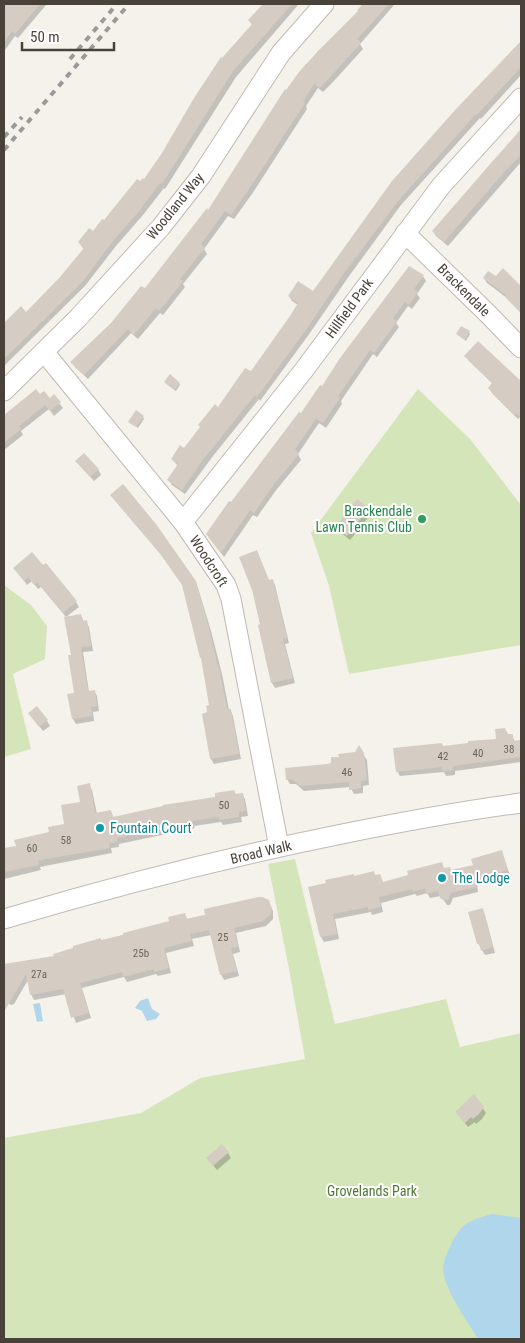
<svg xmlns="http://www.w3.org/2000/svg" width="525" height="1343" font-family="'Roboto Condensed',sans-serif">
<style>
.green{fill:#d4e5b9}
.water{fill:#afd6eb}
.shadow{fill:#0003}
.building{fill:#d5cdc3}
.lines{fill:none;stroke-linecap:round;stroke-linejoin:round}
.minor-casing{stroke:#c0b9b0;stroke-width:21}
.minor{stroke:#fff;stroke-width:19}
.rail{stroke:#9a9a9a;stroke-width:4;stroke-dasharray:6 6;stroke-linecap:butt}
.leisure-dot{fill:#2e9e5b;stroke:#fff;stroke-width:2}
.culture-dot{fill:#0f9aa8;stroke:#fff;stroke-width:2}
.labels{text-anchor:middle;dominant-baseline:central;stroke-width:4;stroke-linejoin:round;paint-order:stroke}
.number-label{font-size:11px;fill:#6c655c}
.street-label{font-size:14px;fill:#49423a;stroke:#fff}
.leisure-label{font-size:14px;fill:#27864d;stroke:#fff;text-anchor:end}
.culture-label{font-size:14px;fill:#0d838f;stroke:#fff;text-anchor:start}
.park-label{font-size:14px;fill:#507632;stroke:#fff}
</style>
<rect width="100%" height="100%" fill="#f5f2ec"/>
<path class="green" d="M418 389 470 439 521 505V645L349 674 329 586 311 533Z
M4 585 31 605 47 626 45 659 13 674 31 749 4 757Z
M295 859 335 1024 446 999 460 1047 521 1033V1339H4V1138L141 1113 200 1078 305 1059 289 969 268 864Z"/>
<path class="water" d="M148 998 152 1009 160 1014 156 1019 147 1021 142 1011 135 1008 140 1001Z
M40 1003 43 1021 37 1022 33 1004Z
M492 1214 521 1218V1339H478C467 1320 446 1293 443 1270 443 1262 447 1252 451 1245 461 1223 470 1220 492 1214Z"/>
<path class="shadow" d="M4 4H47L18 38 15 36 5 50Z
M265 4H299L236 77 165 189 164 188 143 215 116 246 85 286 4 366V325L21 308 26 314 61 278 84 249 79 243 93 232 144 181 252 25 249 20Z
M364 4H395L360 44 363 49 333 82 323 92 318 88 306 106 307 109 252 194 234 219 228 216 204 249 207 254 183 284 185 287 178 296 163 315 160 313 138 339 131 333 88 379 75 367 72 362 145 290 209 211Z
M521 42V75L481 119 480 118 401 205 347 279 310 333 260 401 259 399 213 456 185 494 172 485 169 480 178 466 172 459 184 450 251 373 298 305 292 301 289 296 314 293 485 82Z
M521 131V162L448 246 436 236 433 231 493 161Z
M503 270 521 288V313L507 298 487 283 484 278H497Z
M423 276 426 281 417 294 420 298 412 309 408 306 396 323 399 327 377 357 373 354 341 401 342 404 326 428 319 423 298 454 301 460 277 489 257 517 253 515 224 557 210 539 231 504 322 388Z
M469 332 470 334 466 341 457 334Z
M478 342 521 384V419L520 417 518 419 492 393 489 388 493 384 469 361 466 356Z
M179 383 180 385 176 391 167 384Z
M35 391 40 396 49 400 54 396 63 408 54 416 49 409 21 431 23 435 4 450V417Z
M143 417 144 419 138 428 130 422Z
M77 462 98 469 101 475 94 481Z
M368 508 371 514 350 540 340 532 337 527Z
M259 557 269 581 272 580 275 585 289 643 285 644 295 683 275 688 272 683 253 589Z
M15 568 76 602 79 607 66 617 41 587 38 589 32 581 27 585Z
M195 582 198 588 211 631 222 674 229 710H230L233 716 241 759 214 764 211 759 209 713 210 706Z
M81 615 84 622H86L89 627 93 651 83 652 89 692 94 691 97 696 99 711 93 712 94 721 76 724 73 719 69 695 75 694 73 656Z
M33 718 47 721 50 726 43 731Z
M505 729 508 734 512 735 515 742 521 741V762L455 771V775L446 776 444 772 400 776 397 771 443 747 497 740Z
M363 754 367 760 369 785 363 786V793L354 794 350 787 304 791 296 784H290L287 779 327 766 340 758Z
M89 785 92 790 97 814 111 812 114 818 216 798 234 791 236 795 242 794 245 799 248 816 241 817 242 822 223 825 221 822 194 826 195 828 119 844V847L111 848 112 853 40 867 41 870 4 879V849L17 847 51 833 66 825 82 803Z
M501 852 510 875 477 885 478 892 453 898 450 905H447L441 896 430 898 427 893 417 896 415 894 381 903 383 912 372 915 371 912 335 919 339 939 324 942 321 937 310 888 373 872 376 876 380 875 383 883 444 869 451 872 475 866Z
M268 901 273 911V919L266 926 236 933 240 952 233 954 239 976 224 980 221 974 211 935 192 939 194 946 166 953 171 973 158 976 156 974 127 982 124 977 82 988 91 1018 76 1023 66 994 34 1000 31 994 28 980 14 1004 11 1005 8 1003 4 997V965L55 957 101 941 170 922 184 914 187 919Z
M482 910 485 915 495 953 485 955 478 943Z
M482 1107 486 1113 482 1119 476 1124 475 1122 468 1127 456 1112Z
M228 1153 231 1158 217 1170 208 1159Z"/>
<path class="building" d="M4 4H40L15 34 12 31 4 42Z
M263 4H292L233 71 162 184 160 183 140 210 113 241 83 281 4 359V323L21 306 26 312 60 277 84 248 78 242 89 228 93 231 102 219 104 220 137 179 140 181 143 178 144 179 162 153 194 98 221 57 222 58 252 24 248 20Z
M363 4H389L357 39 361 43 330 77 320 88 314 84 303 101 305 103 249 189 231 215 225 211 201 244 205 248 180 279 183 281 168 300 159 311 156 308 134 335 128 329 84 375 70 362 111 323 141 286 145 288 207 208 208 210 285 89 286 90 299 72 319 50 358 11 357 10Z
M521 41V67L477 115 476 114 399 200 344 273 308 327 257 397 255 395 202 461 182 490 167 480 178 464 171 459 180 445 184 448 200 427 198 425 215 404 218 407 245 368 251 371 290 316 298 303 288 296 298 281 313 291 392 181 456 109Z
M521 129V155L505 171 444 242 432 231Z
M409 266 424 275 414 289 418 292 409 305 405 302 393 318 397 321 374 353 370 350 338 396 340 398 323 423 316 419 295 449 299 454 274 484 254 513 250 510 221 553 206 534 229 501 231 502 299 412 301 413 320 385 322 386 340 358Z
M503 268 521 286V313L505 297 506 295 483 278 488 271 496 276Z
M461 326 470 331 465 340 456 334Z
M478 341 521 381V418L516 413 515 415 488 388 492 383 464 356Z
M170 374 180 383 174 390 164 382Z
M36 389 40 394 44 391 50 398 54 394 61 402 50 411 45 405 19 426 21 429 4 443V415Z
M136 410 144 416 136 427 128 422Z
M84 453 99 469 90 477 75 461Z
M123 484 156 524 196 581 208 624 218 667H219L227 709H231L239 754 210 759 202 714 207 712 206 706 209 705 201 658H200L182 585 161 555 110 495Z
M357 499 369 508 347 536 335 527Z
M257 550 269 580 273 579 287 638 283 639 293 678 271 683 258 625 260 624 252 590 239 557Z
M32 552 43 565 46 563 77 601 63 613 37 582 34 585 28 577 24 581 13 568Z
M81 614 83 621 87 620 91 646 81 647 88 691 95 690 97 706 91 707 92 716 72 719 67 694 74 693 68 655H71L64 617Z
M37 706 48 720 39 727 28 713Z
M505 728 506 734H513V741L521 740V757L453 766V770L442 771V767L396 772 393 748 442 743 443 746 468 743V741L496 739 495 729Z
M359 745 364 753 367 780 361 781V788L349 790V782L300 786 292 779 286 780 285 768 327 764 331 763V757H339L338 754 355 752Z
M90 783 95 813 111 810 113 817 163 806V805L215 797V793L234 790 235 794 243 793 246 811 239 812V817L219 820 218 817 192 821 193 823 117 838V842L109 843 110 848 46 859 38 861 39 865 4 872V848L16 846 14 840 49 832 48 827 64 824 61 805 80 802 77 786Z
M502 850 508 870 475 880 476 887 451 893 448 900H443L440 898 438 891 426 894 425 888 413 892 412 889 379 897 381 907 368 910V907L333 914 337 934 320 937 308 887 326 883 325 880 354 874V876L374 871 375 875 380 874 383 882 408 875 407 871 442 862 444 868 450 867 451 870 473 865 471 859Z
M258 897H262L269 900 272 909 271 914 263 921 234 928 238 947 231 948 237 971 220 975 209 930 190 934 192 941 164 948 169 968 154 972V969L123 977 122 972 80 983 89 1013 71 1018 63 989 30 995 26 974 4 1012V964L54 956 53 954 73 948V946L101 938V940L123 935V933L169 921 168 917 185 913 187 919 205 915 204 909Z
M483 908 493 947 481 951 479 943 477 944 468 912Z
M474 1094 484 1107 479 1114 473 1119 471 1117 465 1123 455 1112Z
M222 1144 229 1152 213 1166 206 1158Z"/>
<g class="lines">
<defs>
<path id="minor" d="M405 233 488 314 521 348
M44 352 183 522 226 585 231 599 279 847
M4 391 78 318 161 227 201 176 281 53 324 4
M183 522 304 370 441 186 521 98
M4 919C115 886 228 857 342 834 401 822 461 811 521 803"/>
</defs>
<use href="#minor" class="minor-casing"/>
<use href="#minor" class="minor"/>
<path class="rail" d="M70 59 117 4
M4 137 22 117
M4 150 129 4"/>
</g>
<circle class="leisure-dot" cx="422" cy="519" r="5"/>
<g class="culture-dot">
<circle cx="100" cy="828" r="5"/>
<circle cx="442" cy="878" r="5"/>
</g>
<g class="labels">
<g class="number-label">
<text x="509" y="749">38</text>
<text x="478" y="753">40</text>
<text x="443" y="756">42</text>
<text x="347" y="772">46</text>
<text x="224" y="805">50</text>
<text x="66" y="840">58</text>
<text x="32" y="848">60</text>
<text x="223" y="937">25</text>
<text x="141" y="953">25b</text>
<text x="39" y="974">27a</text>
</g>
<g class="street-label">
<text transform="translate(175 206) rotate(-51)">Woodland Way</text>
<text transform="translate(464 290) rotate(45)">Brackendale</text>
<text transform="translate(349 308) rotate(-54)">Hillfield Park</text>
<text transform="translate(209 561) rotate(57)">Woodcroft</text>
<text transform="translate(261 852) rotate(-13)">Broad Walk</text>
</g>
<g class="leisure-label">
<text x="412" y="511">Brackendale<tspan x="412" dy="16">Lawn Tennis Club</tspan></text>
</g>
<g class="culture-label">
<text x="110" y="828">Fountain Court</text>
<text x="452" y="878">The Lodge</text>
</g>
<g class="park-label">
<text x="372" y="1191">Grovelands Park</text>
</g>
</g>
<rect width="525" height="1343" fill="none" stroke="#49423a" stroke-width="10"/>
<path d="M22 42v8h92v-8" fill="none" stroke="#49423a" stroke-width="2.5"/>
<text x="30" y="42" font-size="15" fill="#49423a" stroke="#ffffff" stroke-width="4" paint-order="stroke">50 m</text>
</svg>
